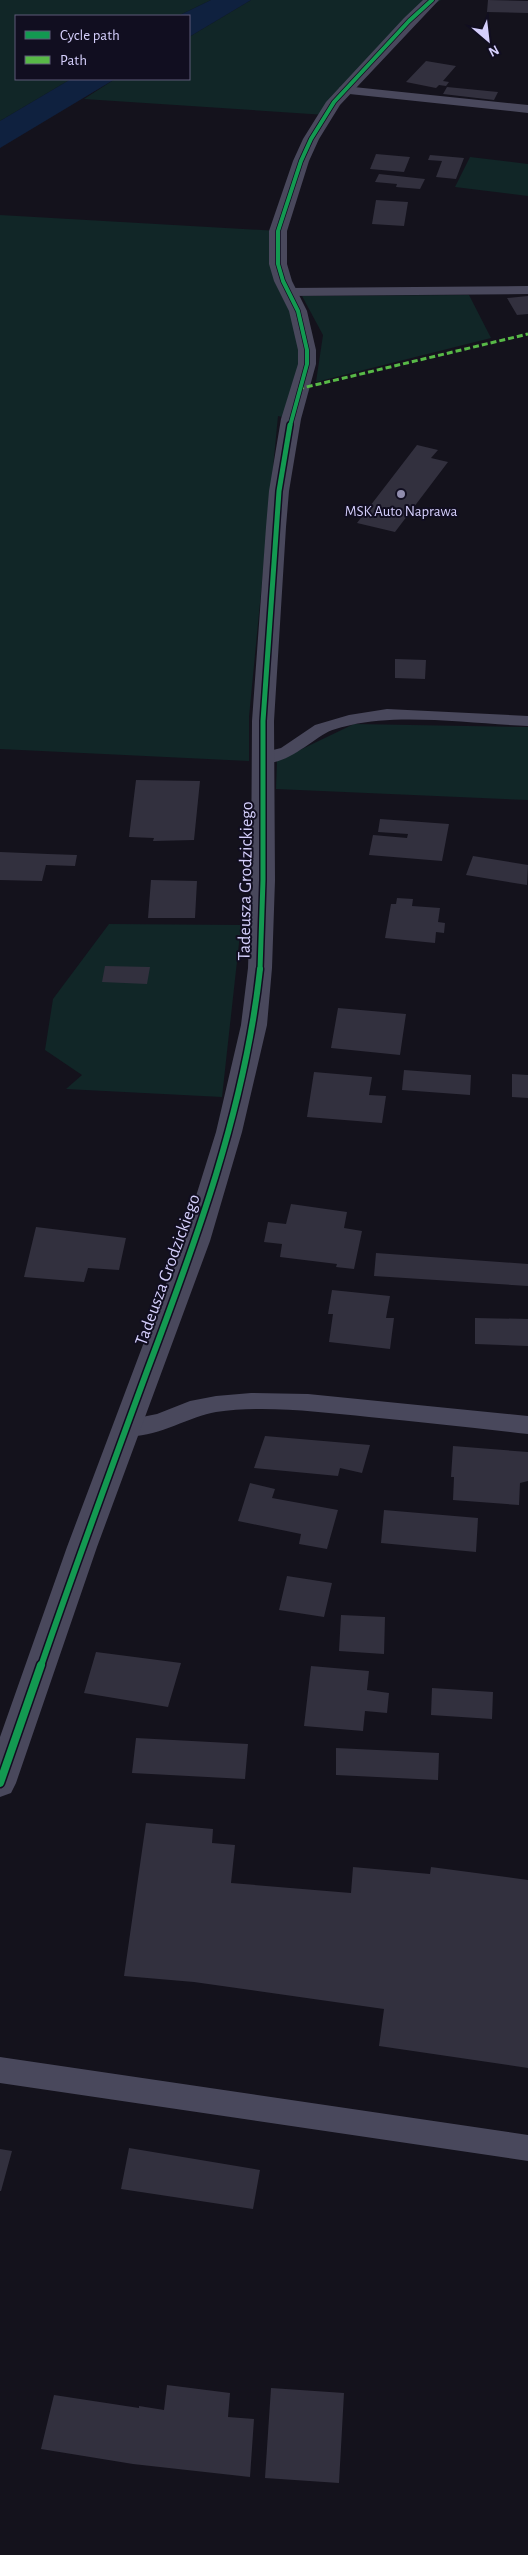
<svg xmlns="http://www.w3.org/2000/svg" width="528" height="2555" font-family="'Alegreya Sans',sans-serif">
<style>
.green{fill:#112627}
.water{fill:#0f213f}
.building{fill:#32303e}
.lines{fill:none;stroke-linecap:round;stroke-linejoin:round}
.service{fill:#49485c;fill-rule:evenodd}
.minor{fill:#49485c;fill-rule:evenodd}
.quiet{stroke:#58b947;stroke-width:3;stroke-dasharray:6 3;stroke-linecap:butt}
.cycleway-far3-casing{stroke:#110e20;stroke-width:5.5}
.cycleway-far2-casing{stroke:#110e20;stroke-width:8}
.cycleway-far1-casing{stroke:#110e20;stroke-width:9}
.cycleway-casing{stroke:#110e20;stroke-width:11}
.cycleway-far3{stroke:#139951;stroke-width:4}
.cycleway-far2{stroke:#139951;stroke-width:5}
.cycleway-far1{stroke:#139951;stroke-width:6}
.cycleway{stroke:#139951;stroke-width:8}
.poi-dot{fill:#918dae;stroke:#110e20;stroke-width:2}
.labels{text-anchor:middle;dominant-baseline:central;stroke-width:4;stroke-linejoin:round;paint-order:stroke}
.far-poi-label{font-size:15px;fill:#d5cffc;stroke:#110e20}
.street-label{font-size:18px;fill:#d5cffc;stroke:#110e20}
</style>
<rect width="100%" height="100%" fill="#14121c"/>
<path class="green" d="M0 0H211L178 16H16V79H71L0 121Z
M251 0H441L429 8 326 115 84 99 115 79H189V37Z
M470 157 528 164V196L455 187Z
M0 215 278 231 307 350 291 419 278 416 249 717V761L0 749Z
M469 295 491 338 316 382 323 335 302 296Z
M354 724 528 727V800L276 789 277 761Z
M109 924 241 925 222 1097 66 1089 82 1075 45 1050 53 999Z"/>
<path class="water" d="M211 0H251L189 37V16H178Z
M71 79H115L0 148V121Z"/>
<path class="building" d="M488 0 528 1V13L487 12Z
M426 61 456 66 443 81 449 82 446 86 439 85 436 88 406 82Z
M447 87 498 92 494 100 443 94Z
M376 154 410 157 404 172 370 169Z
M430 155 464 158 456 179 436 177 442 161 428 160Z
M379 174 425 179 420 189 396 187 397 184 375 182Z
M376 200 408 202 404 226 372 224Z
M528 296V314L517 315 507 298Z
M417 445 438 450 431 458 448 462 395 532 357 523Z
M395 659 426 660 425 679 395 678Z
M136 780 200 781 194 840 153 841 154 838 129 837Z
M380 819 449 824 442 861 369 855 373 835 407 838 408 834 378 832Z
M0 852 48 854 77 855 75 866 46 865 42 881 0 880Z
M473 856 528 865 527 885 466 875Z
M151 880 197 881 195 918H148Z
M397 898 413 899 412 906 440 908 438 922 445 923 444 933 436 932 435 943 385 938 391 904H396Z
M105 966 150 967 147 984 102 982Z
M338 1008 406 1014 400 1055 331 1048Z
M404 1070 471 1075 470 1095 402 1090Z
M314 1072 372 1077 369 1095 386 1096 382 1123 307 1117Z
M512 1074 528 1075V1098L512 1097Z
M291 1204 347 1212 344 1228 362 1231 354 1269 336 1267 337 1264 280 1257 282 1244 264 1242 268 1222 286 1224Z
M36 1227 126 1238 119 1270 88 1268 84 1282 24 1277Z
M376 1253 528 1264V1286L374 1276Z
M332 1290 390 1296 386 1318H394L390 1349 329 1342 333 1314H328Z
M475 1318 528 1319V1346L475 1344Z
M265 1436 347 1443 370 1445 362 1473 340 1468 338 1476 254 1468Z
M453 1446 528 1452V1481L520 1483 519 1505 453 1500 454 1477H451Z
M250 1483 275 1489 272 1498 338 1510 327 1549 299 1544 301 1534 238 1521Z
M384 1510 478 1518 476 1552 381 1543Z
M287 1576 332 1583 324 1617 279 1610Z
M341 1615 385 1617 384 1654 339 1651Z
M96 1652 181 1663 168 1707 84 1693Z
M311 1666 369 1671 367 1690 389 1693 387 1713 365 1711 363 1731 304 1726Z
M432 1688 493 1692 492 1719 431 1715Z
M136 1738 248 1744 245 1779 132 1773Z
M336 1748 439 1753 438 1780 336 1775Z
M146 1823 213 1829 212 1843 235 1845 231 1883 351 1893 353 1867 430 1874 431 1867 528 1880V2068L379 2046 384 2009 194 1982 124 1976Z
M129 2148 260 2170 253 2209 121 2189Z
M0 2149 12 2151 1 2191H0Z
M167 2385 230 2393 228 2417 254 2419 250 2477 133 2464 41 2449 54 2395 139 2408V2406L164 2410Z
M271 2388 344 2393 339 2483 265 2478Z"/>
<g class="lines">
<path class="service" d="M344 86 528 105V113L340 93 338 90 340 87Z
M528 286V294L288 296 281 292 288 288Z
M387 709 528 716V726C476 724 401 713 351 725 343 727 333 729 326 733 305 745 283 768 257 762L254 758 257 754 281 748 315 725 349 715Z
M251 1393 308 1394 528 1416V1434C475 1428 422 1422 369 1417 318 1412 266 1405 216 1412 186 1417 147 1444 117 1434L114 1428 117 1422 157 1414 190 1401 216 1396Z
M0 2057 528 2135V2161L0 2083Z"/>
<path class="minor" d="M423 0H439L340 105 319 139 309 161 287 231V264L292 281 307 311 316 350V364L301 419 289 491 286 527 274 721 275 880 272 968 267 1025 242 1132 210 1241 97 1547 16 1783 11 1793 0 1797V1737L67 1547 182 1241 216 1132 241 1025 248 968 251 880 252 721 266 527 269 491 281 419 298 364V350L289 311 274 281 269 264V231L293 161 303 139 326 102 404 18Z"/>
<path class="quiet" d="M298 389 528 334"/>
<defs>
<path id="cycleway-far3" d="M290 426 307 364V350L298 311 283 281 278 264V231L301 161 311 139 334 102 409 21 432 0"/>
<path id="cycleway-far2" d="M260 970 263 880V721L279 491 290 425"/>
<path id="cycleway-far1" d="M41 1666C75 1567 111 1469 147 1371 196 1241 245 1109 260 969"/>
<path id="cycleway" d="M0 1783 41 1665"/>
</defs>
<use href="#cycleway-far3" class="cycleway-far3-casing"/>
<use href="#cycleway-far2" class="cycleway-far2-casing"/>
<use href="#cycleway-far1" class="cycleway-far1-casing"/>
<use href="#cycleway" class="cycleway-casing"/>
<use href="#cycleway-far3" class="cycleway-far3"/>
<use href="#cycleway-far2" class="cycleway-far2"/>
<use href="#cycleway-far1" class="cycleway-far1"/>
<use href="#cycleway" class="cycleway"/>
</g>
<circle class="poi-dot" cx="401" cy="494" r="5"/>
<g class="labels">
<g class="far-poi-label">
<text x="401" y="511">MSK Auto Naprawa</text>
</g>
<g class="street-label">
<text transform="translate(246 881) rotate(-89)">Tadeusza Grodzickiego</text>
<text transform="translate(168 1270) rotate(-70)">Tadeusza Grodzickiego</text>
</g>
</g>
<rect x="15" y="15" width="175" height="65" fill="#110e20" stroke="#5f5b78"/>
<rect x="25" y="31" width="25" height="8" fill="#139951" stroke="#5f5b78"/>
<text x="60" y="40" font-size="15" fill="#d5cffc">Cycle path</text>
<rect x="25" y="56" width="25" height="8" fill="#58b947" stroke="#5f5b78"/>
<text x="60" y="65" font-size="15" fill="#d5cffc">Path</text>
<g transform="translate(488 40) rotate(152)" stroke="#110e20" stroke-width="4" paint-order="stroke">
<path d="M0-4L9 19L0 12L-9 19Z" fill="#d5cffc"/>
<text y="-8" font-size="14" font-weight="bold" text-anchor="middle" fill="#d5cffc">N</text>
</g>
</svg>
